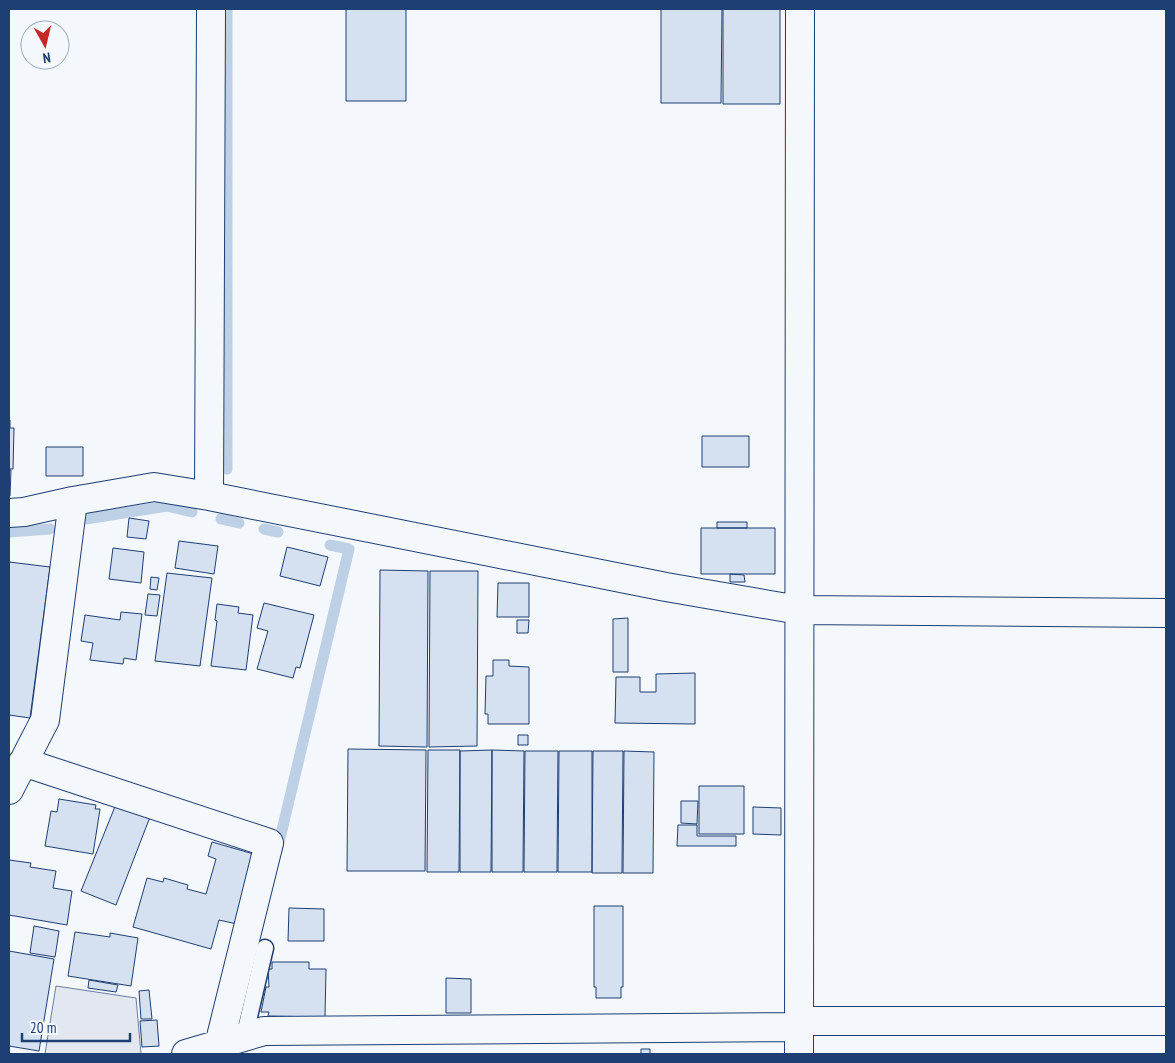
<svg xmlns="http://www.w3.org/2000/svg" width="1175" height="1063" font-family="'PT Sans Narrow',sans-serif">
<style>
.parking{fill:#e3e8f0;stroke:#687fa3}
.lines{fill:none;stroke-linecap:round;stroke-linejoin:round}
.stream{stroke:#bed0e5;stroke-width:11}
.building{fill:#d5e0f0;stroke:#1d3f73}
.service-casing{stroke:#1d3f73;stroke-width:19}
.minor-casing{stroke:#1d3f73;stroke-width:30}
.service{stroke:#f4f7fb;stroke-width:16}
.minor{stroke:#f4f7fb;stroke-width:28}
</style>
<rect width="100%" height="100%" fill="#f4f7fb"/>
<path class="parking" d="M56 986 136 998 141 1054H45Z"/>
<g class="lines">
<path class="stream" d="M227 469V9
M86 519 167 506 192 512
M221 519 239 523
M264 529 278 532
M9 532 50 529
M277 851 349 549 330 545"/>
</g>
<path class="building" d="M346 9H406V101H346Z
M661 9H722L721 103H661Z
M723 9H780V104H723Z
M9 420H10V428H14L13 469H9Z
M702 436H749V467H702Z
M46 447H83V476H46Z
M9 470H11L10 496H9Z
M129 518 149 521 146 539 127 537Z
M717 522H747V528H717Z
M701 528H775V574H701Z
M179 541 218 546 214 574 175 568Z
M287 547 328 557 320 586 280 576Z
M113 548 144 552 141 583 109 579Z
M9 562 50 567 30 718 9 715Z
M380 570 428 571 427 747 379 746Z
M430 571H478L477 746 429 747Z
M167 573 212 578 200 666 155 661Z
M730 574 744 575 745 582H730Z
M151 577 159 578 157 590 150 589Z
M498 583H529V617H497Z
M148 594 160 595 157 616 145 615Z
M264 603 314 615 300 668 296 667 293 678 257 669 268 631 257 628Z
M217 604 239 607 238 613 253 615 246 670 211 666 217 621 215 620Z
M121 612 142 614 136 660 124 658 123 664 90 660 93 643 81 641 85 615 120 620Z
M628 618V672H613V619Z
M517 620H529L528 633H517Z
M493 660H509V666L529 667V724H488V714H485L486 676H493Z
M695 673V724L615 723 616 677H640V692H656V674Z
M518 735H528V745H518Z
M348 749 426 750 425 871H347Z
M428 750H460L459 872H427Z
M492 750 491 872H460V751Z
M492 750 524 751 523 872H492Z
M525 751H558L557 872H524Z
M559 751H592V872H558Z
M593 751H623L622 873H592Z
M624 751 654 752 653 873H623Z
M699 786H744V834H699Z
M59 799 96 805 95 809H100L93 854 45 846 51 811 57 812Z
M681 801H698L697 824 681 823Z
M116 804 150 817 116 905 81 891Z
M753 807 781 808V835L753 834Z
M678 825H697V836H736V846H677Z
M212 842 257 855 237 924 219 920 211 949 133 927 147 878 163 882 164 878 188 885 187 889 206 894 216 859 208 856Z
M9 860 31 863 30 867 56 871 53 888 72 891 67 925 9 915Z
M594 906H623V987H621V998H596V987H594Z
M289 908 324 909V941H288Z
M34 926 59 931 55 957 30 953Z
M75 932 110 937V933L138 938 131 986 68 976Z
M9 951 54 959 39 1051 9 1046Z
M272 962H309V969H326L325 1017 268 1016 269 1012H261L266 987H269L268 969H272Z
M446 978 471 979V1013H446Z
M89 980 118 985 116 992 88 988Z
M149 990 152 1019H141L139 991Z
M157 1020 159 1046 142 1047 140 1021Z
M641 1049H650V1054H641Z"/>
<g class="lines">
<defs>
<path id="service" d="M244 1038 265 948"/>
<path id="minor" d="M209 496 211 9
M9 513 24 512 73 501 154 487 209 496 666 587 799 610 1166 613
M23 762 269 843 219 1045
M9 790 45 720 73 501
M799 1021H1166
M186 1054 264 1031 799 1027
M799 1054 800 9"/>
</defs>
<use href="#service" class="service-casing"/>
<use href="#minor" class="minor-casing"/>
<use href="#service" class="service"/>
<use href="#minor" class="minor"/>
</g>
<rect width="1175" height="1063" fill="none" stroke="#1d3f73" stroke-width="20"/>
<g transform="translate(45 45) rotate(172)"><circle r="24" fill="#f4f7fb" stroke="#9eadc5"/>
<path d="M0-4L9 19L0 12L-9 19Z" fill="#c62828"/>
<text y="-8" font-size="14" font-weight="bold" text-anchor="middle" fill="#1d3f73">N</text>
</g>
<path d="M22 1033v8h108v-8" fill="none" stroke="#1d3f73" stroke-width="2.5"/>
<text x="30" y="1033" font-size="15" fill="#1d3f73" stroke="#f4f7fb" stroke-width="4" paint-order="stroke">20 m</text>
</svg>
